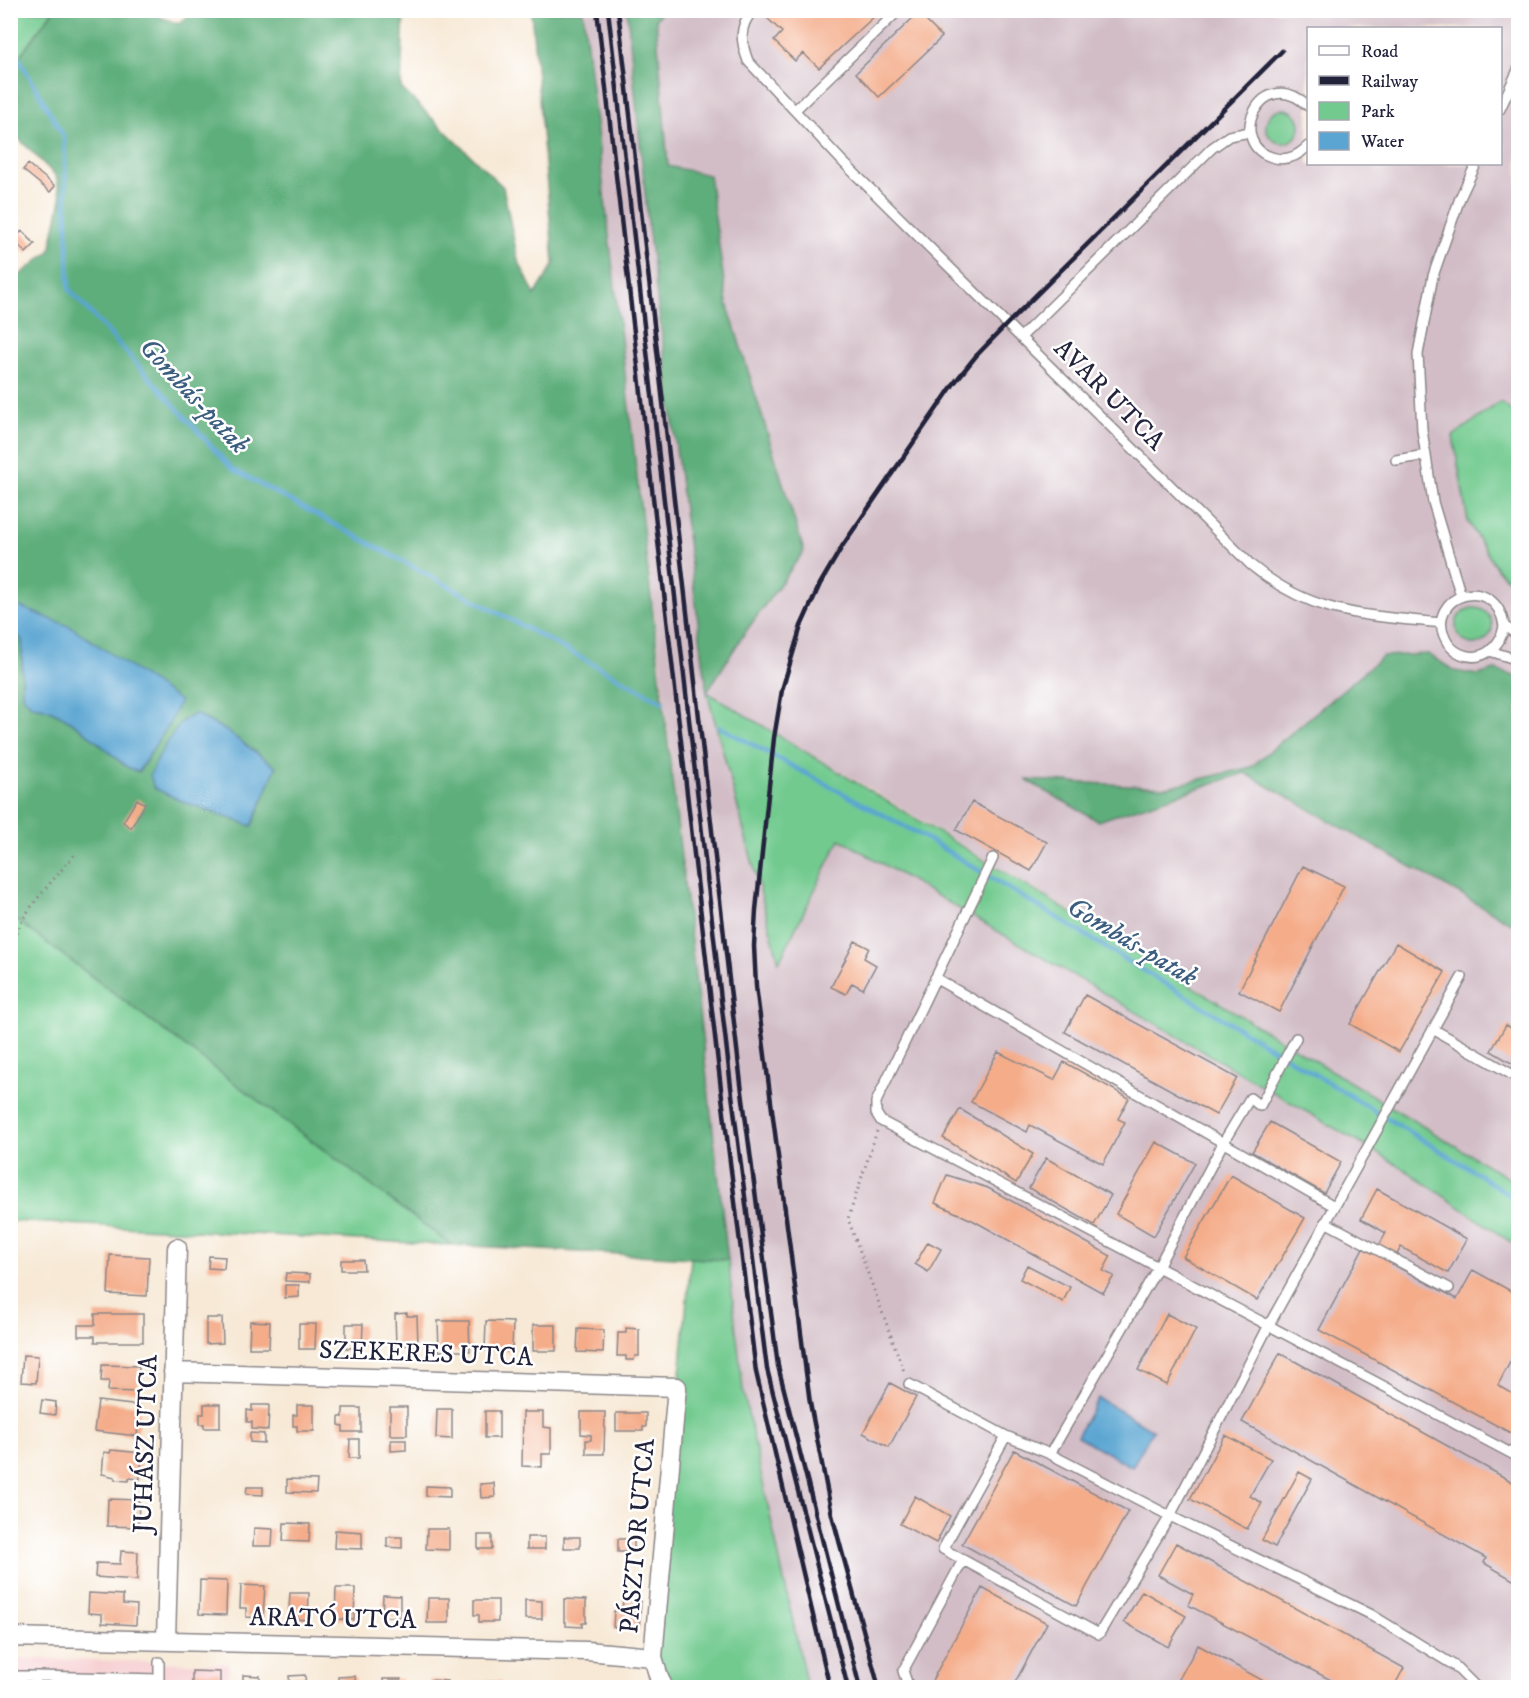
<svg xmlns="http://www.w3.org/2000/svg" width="1529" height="1698" font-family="'IM FELL DW Pica',serif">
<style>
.built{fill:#f7cfd1}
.industrial{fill:#d2bdc6;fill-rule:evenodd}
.green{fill:#72ca8f;stroke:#4a7665;stroke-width:1.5}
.forest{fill:#5dae7a;stroke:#40685a;stroke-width:1.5;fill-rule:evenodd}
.water{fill:#5aa5d2;stroke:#3e6486;stroke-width:1.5}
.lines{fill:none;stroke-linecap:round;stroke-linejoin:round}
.stream{stroke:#5aa5d2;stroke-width:4.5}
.building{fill:#f4ac89}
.service-casing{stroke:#8c8688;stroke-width:12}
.minor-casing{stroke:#8c8688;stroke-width:21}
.path{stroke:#8c8688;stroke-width:3;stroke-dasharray:1.5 4.5;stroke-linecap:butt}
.service{stroke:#fff;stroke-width:9}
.minor{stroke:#fff;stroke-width:18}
.rail{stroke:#22223b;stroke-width:4.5}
.labels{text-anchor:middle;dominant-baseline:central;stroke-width:5;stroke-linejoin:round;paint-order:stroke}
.street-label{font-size:26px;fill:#22223b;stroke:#fff}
.water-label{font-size:27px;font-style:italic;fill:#3b5d7f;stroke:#fff}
</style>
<rect width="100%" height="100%" fill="#fff"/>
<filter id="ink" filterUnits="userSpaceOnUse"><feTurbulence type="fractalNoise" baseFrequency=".0167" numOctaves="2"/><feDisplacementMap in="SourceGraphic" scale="12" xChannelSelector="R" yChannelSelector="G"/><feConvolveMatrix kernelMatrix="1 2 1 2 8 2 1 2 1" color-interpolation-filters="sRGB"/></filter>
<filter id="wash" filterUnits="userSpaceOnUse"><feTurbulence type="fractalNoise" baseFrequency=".008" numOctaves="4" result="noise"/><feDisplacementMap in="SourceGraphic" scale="24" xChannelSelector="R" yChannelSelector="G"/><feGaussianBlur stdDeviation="1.35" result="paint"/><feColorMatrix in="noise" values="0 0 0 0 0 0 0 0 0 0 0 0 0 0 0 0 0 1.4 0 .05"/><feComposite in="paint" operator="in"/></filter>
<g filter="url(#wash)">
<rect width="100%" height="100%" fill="#f7e9d6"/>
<path class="built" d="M11 1658 229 1664 228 1687 11 1688Z"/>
<path class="industrial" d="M583 11H627L649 234 708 691 744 634 804 551 727 303 709 175 668 166 656 19 662 11H1518V416L1500 402 1497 569 1518 589V677L1495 670 1478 675 1455 671 1428 654 1383 656 1251 767 1167 787 1027 780 1098 821 1245 773 1518 927V1184L867 787 707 693 779 961 839 839 1401 1168 1518 1247V1687H807L743 1390 661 670ZM1308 28H1500V164H1308Z"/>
<path class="green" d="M11 11H53L11 68Z
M1266 126a17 17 0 1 1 34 0a17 17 0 1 1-34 0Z
M1500 402 1518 416V589L1497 569 1468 522 1453 436Z
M1456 626a18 18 0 1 1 36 0a18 18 0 1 1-36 0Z
M707 692 1518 1184V1247L1401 1167 840 839 779 962Z
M10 916H11L451 1245 11 1221Z
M691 1258 728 1260 743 1390 807 1687 650 1688Z"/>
<path class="forest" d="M53 11H145L179 24 193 11H404L401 88 503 187 518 260 535 295 554 264 531 11H583L728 1260 451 1245 11 916 10 627 22 640V695L32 706C66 708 101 747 127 767L139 772 169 724 41 616 18 606 11 614V282L50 251 61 199 56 176 11 131V68ZM195 714 225 730 276 767 252 826 184 802 154 788Z
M627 11H662L656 19 668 166 709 175 727 303 804 551 744 634 707 692 649 234Z
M1428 654 1455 671 1478 675 1495 670 1518 677V927L1245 773 1098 821 1026 780 1167 787 1251 767 1383 656Z"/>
<path class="water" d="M18 606 71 627 180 701 169 724 138 772 127 767C101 747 66 708 32 706L22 695V640L10 627 11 614Z
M195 714 225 730 276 767 252 826 184 802 154 788 150 775 164 747 182 721Z
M1098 1398 1153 1430 1132 1467 1077 1436Z"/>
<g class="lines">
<path class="stream" d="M10 43 64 137 69 289 232 469 663 702
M720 727 924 837 1472 1170 1518 1201"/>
</g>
<g id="blocks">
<path class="building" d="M774 10H881L819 68 803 53 795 61 774 41 782 32 767 18Z
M918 13 942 37 879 97 856 73Z
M28 164 55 186 50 192 23 170Z
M22 231 35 244 26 253 13 240Z
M137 799 145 804 131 828 123 822Z
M972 802 1047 842 1031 871 956 830Z
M1303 866 1344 886 1279 1012 1239 991Z
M855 941 869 948 864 958 876 965 863 989 852 983 846 994 831 987Z
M1396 943 1445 972 1399 1052 1350 1024Z
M1085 995 1237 1078 1216 1115 1065 1032Z
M1506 1025 1518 1032V1067L1491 1051Z
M998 1052 1054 1080 1064 1062 1129 1098 1118 1119 1125 1122 1103 1164 1030 1125 1027 1132 971 1102Z
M960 1109 1033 1154 1016 1183 943 1138Z
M1270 1122 1341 1162 1324 1193 1252 1152Z
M1156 1142 1195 1163 1154 1236 1116 1214Z
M1046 1158 1111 1195 1094 1225 1029 1188Z
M947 1175 988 1188 1111 1256 1103 1271 1114 1276 1103 1293 974 1221 935 1203Z
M1231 1175 1305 1218 1257 1300 1183 1257Z
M1377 1189 1467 1239 1448 1273 1401 1247 1392 1264 1457 1299 1473 1270 1518 1295V1347L1498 1385 1518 1397V1437L1319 1330 1363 1248 1374 1254 1386 1233 1361 1219Z
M928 1242 941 1249 928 1272 915 1264Z
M110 1255 149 1257 147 1296 108 1294Z
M209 1256 225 1257 224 1269 208 1268Z
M341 1260H363L364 1270H341Z
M1027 1265 1070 1287 1063 1302 1020 1279Z
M286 1273 310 1274V1282L285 1281Z
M285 1285H299V1297L285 1298Z
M407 1313V1316H417L418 1345H396L395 1314Z
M95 1314H143V1342H95V1336H78V1325H95Z
M1167 1314 1196 1329 1167 1385 1138 1370Z
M206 1318H222L223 1343 206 1344Z
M250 1321 270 1322 269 1348H249Z
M438 1321H469L470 1351H439Z
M486 1321 513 1322 512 1351 485 1350Z
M299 1324H316L315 1349H299Z
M346 1324H363L362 1348H346Z
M533 1325H556V1351H533Z
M626 1328 639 1329V1356H635L634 1360H626V1356H617L618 1333H626Z
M578 1329 604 1330 603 1353 577 1352Z
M1280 1353 1518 1485V1583L1484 1563 1486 1558 1242 1422Z
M23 1355 38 1356 36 1383 21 1382Z
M102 1365 139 1366 138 1392 108 1391 109 1381H101Z
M890 1383 916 1397 889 1447 863 1433Z
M42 1400 56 1402 55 1415 40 1413Z
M98 1401 140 1406 137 1436 94 1431Z
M204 1404H220V1428H204V1424H200V1414H204Z
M252 1405H269L268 1430 252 1429V1422H247V1410L252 1411Z
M297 1405H314V1431H297V1426H293V1415H297Z
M390 1407H407V1435H390Z
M343 1408H361V1432H343V1426L339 1425V1417H343Z
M437 1409H452V1439L436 1438Z
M485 1411H499V1438H485Z
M523 1412H543V1427L551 1428V1454H542V1467L522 1466Z
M581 1412H605L604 1454H586V1440H591V1435L581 1434Z
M616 1413H646V1427H643V1431H616Z
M250 1433 264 1434V1443L250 1442Z
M1225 1435 1271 1459 1250 1496 1262 1503 1247 1529 1190 1499Z
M350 1439H359V1458H349Z
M391 1440H406V1450L391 1451Z
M111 1450 142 1453 140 1479 129 1478V1481L115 1480V1477L102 1474 104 1452 110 1453Z
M1014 1450 1128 1511 1076 1606 962 1544Z
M1299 1472 1312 1479 1275 1547 1262 1540Z
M287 1479 317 1480 316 1493 287 1492Z
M494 1483 495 1497 481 1498 480 1484Z
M426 1486 450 1487V1497L426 1496Z
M247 1487H263V1495L246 1494Z
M915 1496 950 1516 936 1543 900 1524Z
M108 1499 139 1500 138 1527 107 1526Z
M284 1523 310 1524 309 1542 283 1541Z
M254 1528 273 1529 272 1546H253Z
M427 1529H449V1550L426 1549Z
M335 1530 362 1532V1549L334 1548Z
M478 1535H492V1549H478Z
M387 1537H402V1548L387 1547Z
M527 1537H545V1549H527Z
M564 1537H580V1548H564Z
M618 1539H634V1552H618Z
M1176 1543 1404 1668 1393 1688H1346L1188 1605 1193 1594 1158 1575Z
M121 1551 138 1552 137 1580 95 1577 96 1563 120 1564Z
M200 1580 227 1581 226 1615 199 1614Z
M241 1585 265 1586 263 1618 246 1617V1608H240Z
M336 1588H355L354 1620 335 1619Z
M982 1588 1047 1623 1012 1688H928Z
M1142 1591 1186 1616 1168 1647 1124 1622Z
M89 1593 123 1595V1604L137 1605 136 1625 102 1623V1614L88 1613Z
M290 1593H309L308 1620 293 1619V1610H289Z
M383 1595 400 1596V1617H382Z
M428 1598H449V1623H427Z
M564 1599 586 1600V1623H582V1627L566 1626V1622H564Z
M474 1600H498V1622H479V1615H474Z
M525 1600 542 1601V1619H525Z
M623 1600 641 1601 639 1629 613 1627 614 1611H622Z
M1198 1645 1271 1685 1269 1688H1194L1179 1679Z
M192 1671 220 1672V1688H192Z
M243 1675 260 1676 259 1688H243Z
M305 1675 306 1688H290L289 1676Z
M355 1676 356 1688H338V1677Z
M383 1679H401V1688H380V1685H383Z
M430 1680 447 1681V1688H430Z
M501 1681V1688H476V1682Z"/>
</g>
</g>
<g filter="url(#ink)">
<use href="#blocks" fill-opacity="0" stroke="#8c8688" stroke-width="1.5"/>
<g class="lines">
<defs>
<path id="service" d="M753 10C738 27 741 42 748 61L843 162 1251 565C1312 616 1367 615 1441 623
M1308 106C1261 62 1223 146 1275 158 1289 161 1299 155 1308 146
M1500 109 1518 70
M795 110 899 10
M1021 337 1212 148 1229 136 1250 132
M1396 460 1426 455
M1461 596 1433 502 1422 430 1418 354 1433 276 1460 198 1476 164
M1504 626C1501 646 1483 663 1461 654 1454 651 1448 645 1445 638 1425 595 1496 572 1504 626L1518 635
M1490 651 1518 660
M993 858 876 1102V1113L881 1121 1518 1457
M935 978 1334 1206
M1433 1029 1518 1078
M1325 1222 1449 1288
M909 1384 1006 1436 1050 1454 1170 1516 1372 1615 1455 1666 1477 1688
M1006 1436 943 1549 1099 1634 1170 1516 1269 1325 1462 977
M1050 1454 1158 1267 1223 1143 1250 1098 1260 1106 1296 1038
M14 1688V1676H36
M35 1688 36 1676 159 1679
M159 1688V1662
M909 1688 903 1671 963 1560"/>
<path id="minor" d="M173 1372 677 1387 653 1657 659 1678 664 1688
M10 1637 587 1651 653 1657
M166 1640 177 1248"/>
</defs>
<use href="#service" class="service-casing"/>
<use href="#minor" class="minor-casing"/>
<path class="path" d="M10 244 16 249
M10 999C12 978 10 955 16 935 22 911 60 873 76 853
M877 1131 848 1219 905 1374"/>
<use href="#service" class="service"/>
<use href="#minor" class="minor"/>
<path class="rail" d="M597 10 721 1089 756 1372 830 1688
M608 10 731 1087 767 1369 848 1688
M618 10 741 1084 778 1366 860 1688
M879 1688 832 1515 810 1403 756 986 754 946 756 910 774 738 782 690 801 626 820 584 843 545 955 382 976 356 1007 324 1282 51"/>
</g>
</g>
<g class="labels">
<g class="street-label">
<text transform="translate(1109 395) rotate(45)">AVAR UTCA</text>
<text transform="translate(426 1354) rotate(2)">SZEKERES UTCA</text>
<text transform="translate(146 1444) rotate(-88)">JUHÁSZ UTCA</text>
<text transform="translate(638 1536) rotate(-85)">PÁSZTOR UTCA</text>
<text transform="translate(333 1619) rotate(1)">ARATÓ UTCA</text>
</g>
<g class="water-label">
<text transform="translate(194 396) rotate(47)">Gombás-patak</text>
<text transform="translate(1132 942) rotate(31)">Gombás-patak</text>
</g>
</g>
<rect width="1529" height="1698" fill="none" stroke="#fff" stroke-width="36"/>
<rect x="1307" y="27" width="195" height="138" fill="#ffffff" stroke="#a7a7b1" stroke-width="1.5"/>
<rect x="1319" y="46" width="30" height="9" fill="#ffffff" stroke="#a7a7b1" stroke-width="1.5"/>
<text x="1361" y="57" font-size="18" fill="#22223b">Road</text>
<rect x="1319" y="76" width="30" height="9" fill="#22223b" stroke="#a7a7b1" stroke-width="1.5"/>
<text x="1361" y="87" font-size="18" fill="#22223b">Railway</text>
<rect x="1319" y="102" width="30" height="18" fill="#72ca8f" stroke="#a7a7b1" stroke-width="1.5"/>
<text x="1361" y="117" font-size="18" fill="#22223b">Park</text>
<rect x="1319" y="132" width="30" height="18" fill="#5aa5d2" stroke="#a7a7b1" stroke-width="1.5"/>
<text x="1361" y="147" font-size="18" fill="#22223b">Water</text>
</svg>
